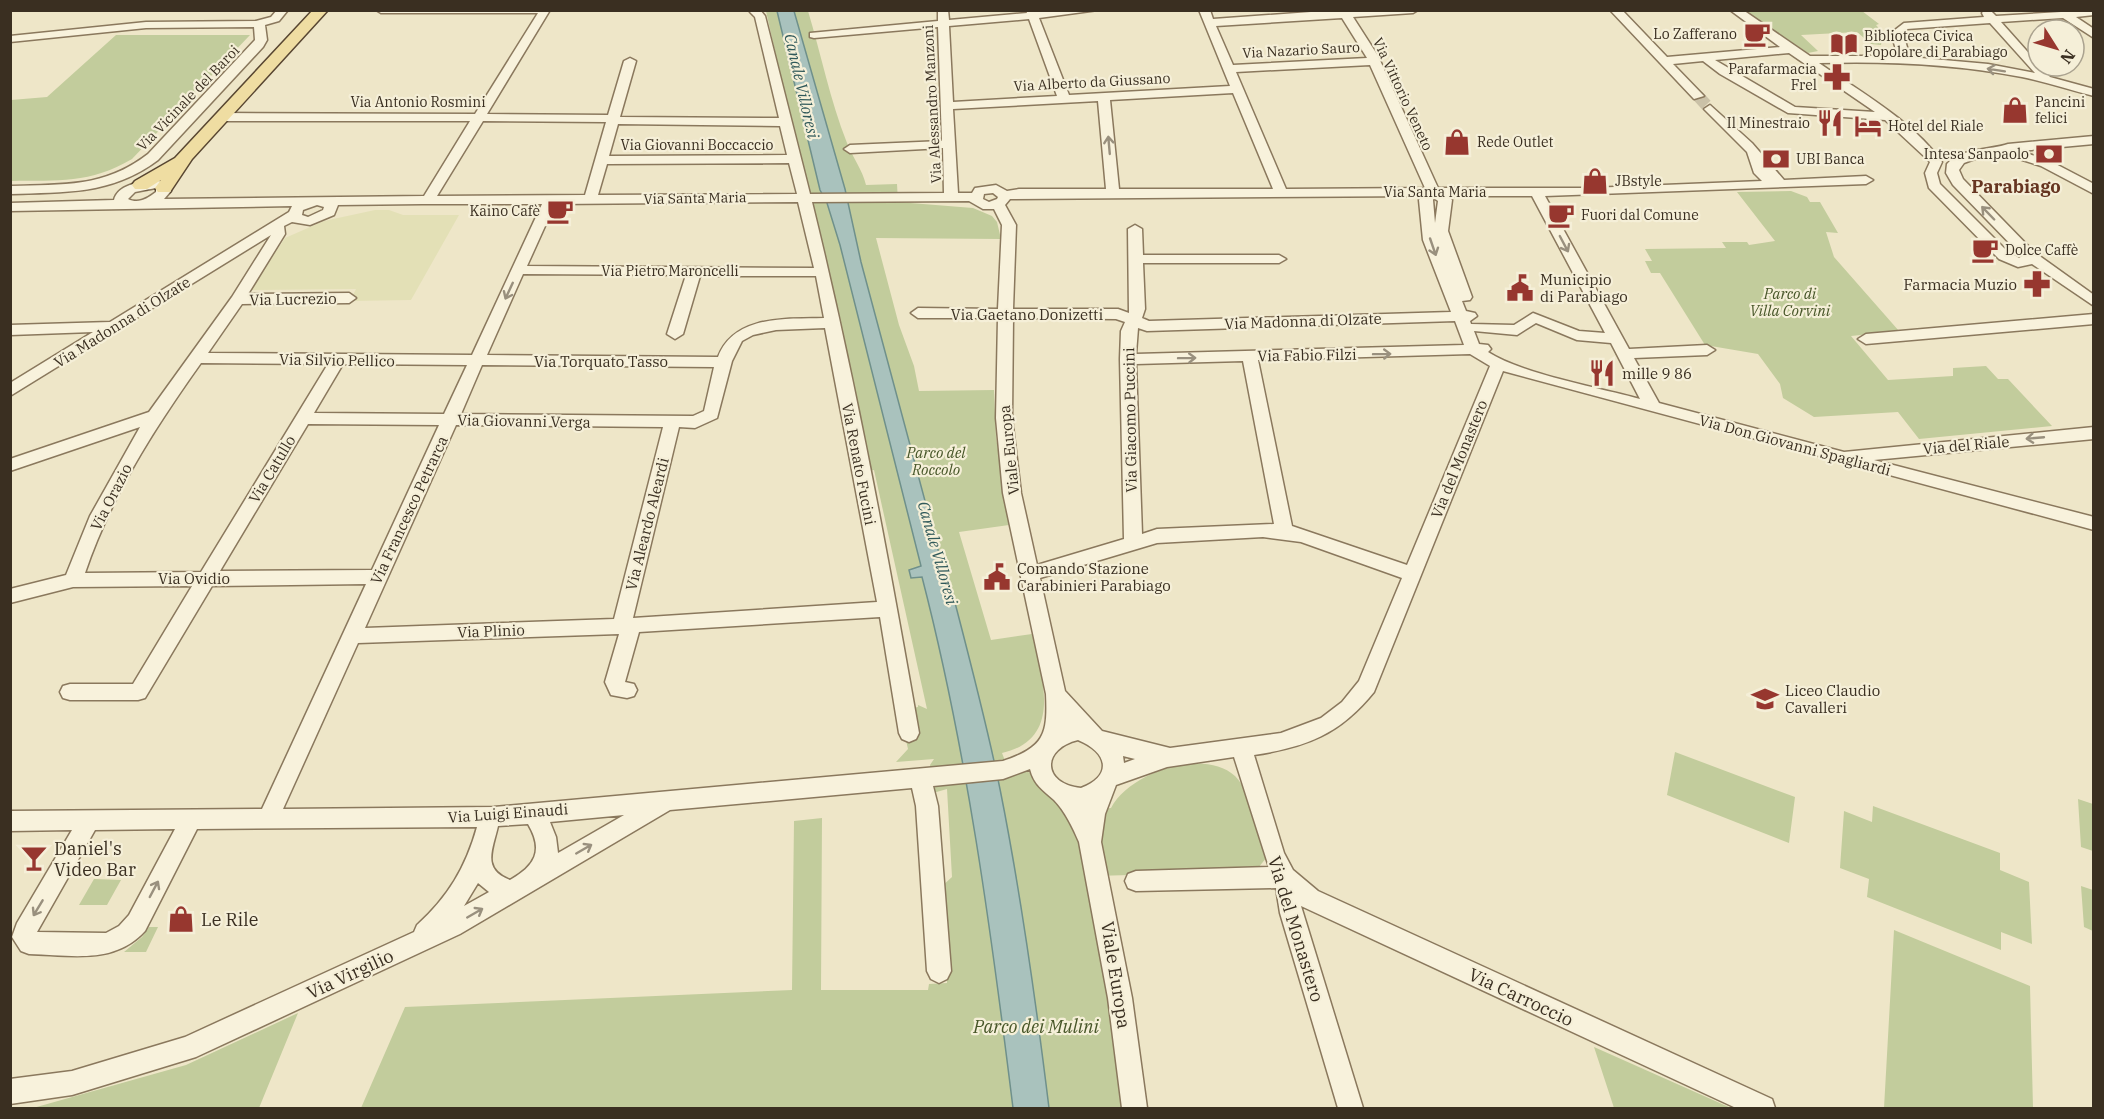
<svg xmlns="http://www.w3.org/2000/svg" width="2104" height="1119" font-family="'IBM Plex Serif',serif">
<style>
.farmland{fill:#e3e0b6}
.green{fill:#c2cc9c}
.water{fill:#a9c2bd;stroke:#6f908b;stroke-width:1.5}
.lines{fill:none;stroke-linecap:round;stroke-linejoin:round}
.minor-tunnel{stroke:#cac1a7;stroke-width:12;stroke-dasharray:12 6;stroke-linecap:butt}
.minor-casing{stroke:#8a785d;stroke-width:3}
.major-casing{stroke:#584631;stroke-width:3}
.minor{fill:#f8f2dc;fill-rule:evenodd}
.major{fill:#efdda2;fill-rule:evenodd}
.oneway{stroke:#99907e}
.labels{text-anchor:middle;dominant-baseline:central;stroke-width:4.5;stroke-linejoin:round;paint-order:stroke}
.far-poi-label{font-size:14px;fill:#3a2f21;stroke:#f5efd8;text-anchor:start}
.far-street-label{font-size:14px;fill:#3a2f21;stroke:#f5efd8}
.poi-label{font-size:15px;fill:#3a2f21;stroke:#f5efd8;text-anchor:start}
.park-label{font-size:15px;font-style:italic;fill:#475628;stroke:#f5efd8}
.street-label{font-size:15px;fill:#3a2f21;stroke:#f5efd8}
.water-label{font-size:16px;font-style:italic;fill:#30595a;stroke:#f5efd8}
.far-district-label{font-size:18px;font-weight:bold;fill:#663521;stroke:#f5efd8}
.near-poi-label{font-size:18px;fill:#3a2f21;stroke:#f5efd8;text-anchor:start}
.near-street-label{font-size:18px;fill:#3a2f21;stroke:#f5efd8}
.near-park-label{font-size:18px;font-style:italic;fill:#475628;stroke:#f5efd8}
</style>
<rect width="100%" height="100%" fill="#eee6c8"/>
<path class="farmland" d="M375 210H389L403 215H459L411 300 350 301 356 289 250 290 285 238 324 221Z"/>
<path class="green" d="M766 11H808C821 54 830 100 847 143 853 158 862 169 866 185L897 184 898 202 973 208 992 216 997 222 1001 239 876 238 899 325 914 366 919 391 994 390 996 437 1009 525 959 532 991 640 1032 634C1042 677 1064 739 1002 753L1009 771C1042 768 1060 789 1081 811L1111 808C1129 773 1203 747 1235 776 1251 791 1260 835 1267 857L1258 868 1233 872 1095 876 1111 972 1128 973 1148 1108H361L405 1007 792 990 794 821 822 818 821 990H928L929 984 947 983 941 887 952 877 947 789 933 793 930 765 934 759 896 762 908 749 899 710 918 707V705L927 709 874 470 868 471Z
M1745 11H1862L1879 24 1876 25 1883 33 1881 45 1871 44 1857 32 1801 35 1818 51 1808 53Z
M116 35H250L132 159C90 184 58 180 11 181V100L47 97Z
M1791 191 1807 197 1810 202H1820L1838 233 1826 232 1834 257 1899 331 1851 336 1888 380 1953 376V368L1986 366 1998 379H2008L2052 426 1919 439 1898 412 1814 417 1783 398 1780 384 1758 354 1705 345 1660 273H1651L1645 261H1652L1645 249 1726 248 1722 242H1747L1749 245 1775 241 1737 192Z
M1675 752 1795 797 1789 843 1667 795Z
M2078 799 2093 804V851L2081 847Z
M1873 806 2000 853V870L2029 882 2032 944 2001 932V950L1867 897 1869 879 1840 868 1844 811 1872 822Z
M94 879 121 880 107 905H79Z
M2081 886 2093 890V931L2084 927Z
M149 927H158L146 952H124L142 937Z
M1894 930 2030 986 2033 1108H1884Z
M298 1013 259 1108H33L186 1065Z
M1594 1047 1731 1108H1614Z"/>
<path class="water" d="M777 11H794L845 189 861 262 943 568H946C965 642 985 715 1000 789 1021 894 1036 1002 1049 1108H1013C991 930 967 751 922 577L911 578 909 570 921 566 840 245 827 203 820 190Z"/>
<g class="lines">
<path class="minor-tunnel" d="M1698 96 1710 109"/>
<defs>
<path id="minor" d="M277 10H288L279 21 265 25 267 40 263 47 158 160C111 195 66 192 10 194V186C64 184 104 188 148 154L255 40 254 27 146 28 10 42V36L146 22 256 21 271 17Z
M376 10H550L487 114 608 115 624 61 630 58 636 61 620 117 779 118 755 17 750 12 760 10 765 16 810 194 944 193 943 148 850 153 844 149 850 145 942 141 938 27 814 38 810 37V33L938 21V10H948L949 20 1027 13 1026 10H1098L1039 18 1069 95 1230 86 1199 10H1210L1213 19 1338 10H1418L1413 13 1353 17 1378 56 1438 188H1590L1762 181 1754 173 1747 152 1704 109 1710 105 1752 143 1784 180 1866 176 1873 180 1866 184 1545 196 1629 349 1707 345 1715 350 1707 355 1634 358 1659 403 1844 452 2094 427V439L1874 460 2094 517V530L1503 371 1374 692C1340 734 1307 747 1254 755L1284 853 1293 870 1318 891 1772 1099 1775 1108H1736L1301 906 1363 1108H1338L1280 913 1276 888 1136 891 1128 888 1125 881 1128 874 1136 871 1269 867 1234 757 1167 767 1116 785 1105 814 1101 842 1132 998 1147 1108H1122L1108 998 1079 842C1073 828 1065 811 1054 800 1043 790 1034 785 1030 769L1003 779 933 786 938 806 951 971 947 979 939 983 931 979 927 971 916 806 912 788 670 810 460 934 196 1057 72 1095 10 1104V1079L72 1071 185 1037 414 932 417 925C448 897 466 867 477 827L197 829 145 931C114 965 71 955 29 954L21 951 12 937 17 923 72 830 10 831V811L262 809 366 584 212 586 145 698 138 700H70L63 698 60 692 63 686 70 684H133L192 586 73 587 10 603V589L66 575 90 516 140 427 10 471V459L149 412 232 297 271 235 10 396V383L93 332 10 335V325L110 322 289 212 292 206 10 211V203L114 200C118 182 151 179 166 182L171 191 164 199 424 196 470 121H222L216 117 222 113 475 114 538 13H381ZM1342 18 1367 58 1233 65 1216 26ZM1029 19 1057 96 953 102 949 26ZM1370 65 1425 188 1286 189 1236 72ZM1233 93 1273 189H1119L1110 100ZM1098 101 1106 189H1019L1007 191 996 185 975 188 972 193H958L953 109ZM483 121 606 122 585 195 437 196ZM618 124 780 126 787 155 609 156ZM789 163 797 194 598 195 607 164ZM156 188V192C147 199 138 204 128 199L135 192ZM993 193 998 197 997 199 989 202 983 199 984 194ZM1422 196 1419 200 1423 240 1451 312 1149 321 1142 318 1145 309 1143 263H1279L1286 259 1279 255H1143L1142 229 1135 225 1128 229 1129 313 1118 309H1013L1016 225 1005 205 1010 199ZM1448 196H1532L1605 333 1579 331 1533 313 1514 325 1471 324 1470 321 1477 316 1475 313 1466 311 1462 301 1470 300 1472 297 1448 231 1452 200ZM1434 198 1438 201 1435 223 1433 200ZM969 201 983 209H994L1002 225 998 309 918 308 911 313 918 318H998L996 418 1003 493 1046 694C1048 735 1044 747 1003 761L494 807 283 809 358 643 619 634 605 682 611 695 627 698 634 696 637 690 634 684 625 682 639 632 880 617 899 733 902 739 909 742 916 739 919 733C888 555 855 377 812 202ZM798 202 814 268 527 266 555 204ZM422 204H542L472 355 208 353 242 304 349 303 356 298 349 293 248 294 285 234 284 226 292 222 310 225 334 215 338 205ZM317 205 324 207 323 210 308 217 302 215 303 210ZM523 274 686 275 667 334 675 339 683 334 700 276H816L824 318C786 319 734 315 718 357L487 355ZM1013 318 1116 319 1125 322 1121 331 1120 359 1124 539 1037 565 1021 493 1012 418ZM1455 321 1464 345 1136 354 1138 328 1147 331ZM1536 323 1577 340 1611 343 1640 399C1600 388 1522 374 1488 352L1491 349 1488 345 1479 344 1474 331 1517 335ZM825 328 877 602 633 618 679 427 695 428 717 418 732 361 742 341 753 335 776 330ZM1470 354 1490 366 1407 565 1292 526 1258 360ZM1243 361 1274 524 1157 529 1142 534 1136 364ZM201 363 328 364 201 572 85 573C111 496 154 429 201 363ZM343 364 467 365 444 414 314 413ZM482 365 714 367 704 411 693 416 461 414ZM308 424 439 425 372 570 220 571ZM456 425 663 427 614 619 365 628ZM1263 537 1301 542 1402 578 1359 681 1342 702 1321 718 1281 733 1170 748 1102 731 1065 691 1040 578 1157 543ZM1078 740C1107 752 1114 775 1081 788 1042 784 1041 749 1078 740ZM1123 756 1135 759 1124 763ZM624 815 558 853 556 837 550 822ZM528 824C544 851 535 866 510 880 481 869 493 849 498 826ZM175 829 129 915 119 926 106 933 37 932 95 830ZM478 883 489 892 464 906Z
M1610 10H1622L1667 57 1780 47 1730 10H1743L1810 56H1898L1891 33 1904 23 1984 17 1982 13 1984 10 1991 11 1996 16 2094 10V15L2076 17 2094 29V38L2063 18 2001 22 2050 77 2094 89V96C2070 90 2046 82 2022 77 1955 64 1887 61 1819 63 1859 91 1914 122 1942 162L1937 173 1940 184 2006 250 2019 258 2022 256 1953 185 1946 173 1947 164C1960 148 1991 150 2008 144L2094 136V144L2020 151 2050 161 2094 184V194L2041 166 2013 157H1980L1964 163 1959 170 1963 179 2034 252 2094 295V306L2032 264 2018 267 1999 259 1929 188 1925 173 1930 162 1926 158 1885 120 1788 113 1720 74 1703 61 1673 64 1704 96 1694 99ZM1990 23 2035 73 1988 64 1910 57 1903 34 1907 29ZM1789 53 1875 112 1795 107 1715 60Z
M2094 314V324L1866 344 1858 339 1866 334Z"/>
<path id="major" d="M313 10H328L192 159 170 192H158L155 188 161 180 147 189H135L132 185 135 181 175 158Z"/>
</defs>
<use href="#minor" class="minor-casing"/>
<use href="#major" class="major-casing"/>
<use href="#minor" class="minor"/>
<use href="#major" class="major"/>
</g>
<defs><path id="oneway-shaft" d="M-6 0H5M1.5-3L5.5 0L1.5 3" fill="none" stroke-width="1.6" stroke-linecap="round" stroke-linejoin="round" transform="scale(1.5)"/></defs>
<g class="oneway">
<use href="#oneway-shaft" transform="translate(1996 70) rotate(-171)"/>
<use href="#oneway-shaft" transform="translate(1109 145) rotate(-95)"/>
<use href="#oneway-shaft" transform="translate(1988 213) rotate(-134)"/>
<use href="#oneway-shaft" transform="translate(1564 244) rotate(62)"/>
<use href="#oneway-shaft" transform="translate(1433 247) rotate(71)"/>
<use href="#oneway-shaft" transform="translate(509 291) rotate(115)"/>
<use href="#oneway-shaft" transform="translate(1382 354) rotate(-1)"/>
<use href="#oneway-shaft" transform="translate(1187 358) rotate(-1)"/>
<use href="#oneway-shaft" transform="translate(2035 438) rotate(175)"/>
<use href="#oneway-shaft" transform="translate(584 849) rotate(-30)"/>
<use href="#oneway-shaft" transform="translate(154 889) rotate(-62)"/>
<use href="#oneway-shaft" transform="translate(38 908) rotate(121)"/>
<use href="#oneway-shaft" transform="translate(475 913) rotate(-30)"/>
</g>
<defs>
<symbol id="cafe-bare" viewBox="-9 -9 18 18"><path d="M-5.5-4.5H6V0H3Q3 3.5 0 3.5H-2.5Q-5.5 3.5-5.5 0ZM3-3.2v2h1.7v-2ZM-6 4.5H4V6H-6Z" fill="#97372f" stroke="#f5efd8" stroke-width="2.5" paint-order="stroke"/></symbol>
<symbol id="library-bare" viewBox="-9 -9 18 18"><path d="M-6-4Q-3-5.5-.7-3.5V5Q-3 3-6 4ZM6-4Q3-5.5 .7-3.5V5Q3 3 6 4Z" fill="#97372f" stroke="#f5efd8" stroke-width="2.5" paint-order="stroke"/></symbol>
<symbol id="pharmacy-bare" viewBox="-9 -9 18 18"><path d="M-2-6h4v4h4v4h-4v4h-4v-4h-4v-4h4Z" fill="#97372f" stroke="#f5efd8" stroke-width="2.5" paint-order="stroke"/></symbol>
<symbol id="shop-bare" viewBox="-9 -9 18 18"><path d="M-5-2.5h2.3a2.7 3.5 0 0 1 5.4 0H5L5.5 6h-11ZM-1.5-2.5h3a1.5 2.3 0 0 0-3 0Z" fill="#97372f" stroke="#f5efd8" stroke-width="2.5" paint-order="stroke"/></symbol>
<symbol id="restaurant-bare" viewBox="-9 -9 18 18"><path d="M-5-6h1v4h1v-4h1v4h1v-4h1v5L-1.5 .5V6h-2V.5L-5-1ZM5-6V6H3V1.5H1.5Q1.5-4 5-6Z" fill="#97372f" stroke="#f5efd8" stroke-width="2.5" paint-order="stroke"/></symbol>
<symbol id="hotel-bare" viewBox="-9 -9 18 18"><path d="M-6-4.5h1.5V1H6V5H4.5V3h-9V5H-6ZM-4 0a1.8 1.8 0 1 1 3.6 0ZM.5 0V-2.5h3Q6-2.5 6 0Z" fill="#97372f" stroke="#f5efd8" stroke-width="2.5" paint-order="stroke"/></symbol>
<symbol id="bank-bare" viewBox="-9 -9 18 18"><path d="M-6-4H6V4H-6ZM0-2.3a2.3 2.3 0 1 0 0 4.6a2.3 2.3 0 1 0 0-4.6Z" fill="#97372f" stroke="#f5efd8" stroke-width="2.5" paint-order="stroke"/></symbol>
<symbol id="civic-bare" viewBox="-9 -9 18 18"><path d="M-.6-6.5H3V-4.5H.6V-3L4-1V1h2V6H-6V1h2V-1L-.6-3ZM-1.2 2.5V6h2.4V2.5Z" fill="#97372f" stroke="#f5efd8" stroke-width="2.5" paint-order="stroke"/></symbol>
<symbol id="school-bare" viewBox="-9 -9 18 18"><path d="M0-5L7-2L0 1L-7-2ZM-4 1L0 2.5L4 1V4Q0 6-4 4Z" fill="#97372f" stroke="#f5efd8" stroke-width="2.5" paint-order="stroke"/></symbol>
<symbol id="bar-bare" viewBox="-9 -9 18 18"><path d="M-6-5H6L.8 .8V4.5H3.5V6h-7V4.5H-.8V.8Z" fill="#97372f" stroke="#f5efd8" stroke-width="2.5" paint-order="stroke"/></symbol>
</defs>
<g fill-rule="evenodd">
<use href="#cafe-bare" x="1738" y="15" width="38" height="38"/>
<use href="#library-bare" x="1825" y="25" width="38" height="38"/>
<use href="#pharmacy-bare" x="1818" y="58" width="38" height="38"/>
<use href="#shop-bare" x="1996" y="91" width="38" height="38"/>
<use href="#restaurant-bare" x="1811" y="104" width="38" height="38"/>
<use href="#hotel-bare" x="1849" y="107" width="38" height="38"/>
<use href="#shop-bare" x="1438" y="123" width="38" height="38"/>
<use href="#bank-bare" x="2030" y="135" width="38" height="38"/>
<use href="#bank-bare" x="1757" y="140" width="38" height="38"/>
<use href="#shop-bare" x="1576" y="162" width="38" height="38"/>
<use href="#cafe-bare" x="541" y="192" width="38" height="38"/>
<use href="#cafe-bare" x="1542" y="196" width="38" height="38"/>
<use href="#cafe-bare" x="1966" y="231" width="38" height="38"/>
<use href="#pharmacy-bare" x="2018" y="265" width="38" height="38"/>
<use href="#civic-bare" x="1501" y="269" width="38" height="38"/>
<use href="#restaurant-bare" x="1583" y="354" width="38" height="38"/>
<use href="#civic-bare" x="978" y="558" width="38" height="38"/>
<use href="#school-bare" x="1746" y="680" width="38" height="38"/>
<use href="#bar-bare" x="15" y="839" width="38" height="38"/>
<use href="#shop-bare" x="162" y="900" width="38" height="38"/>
</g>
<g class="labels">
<g class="far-poi-label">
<text x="1737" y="34" text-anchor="end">Lo Zafferano</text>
<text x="1864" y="36">Biblioteca Civica<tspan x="1864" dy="16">Popolare di Parabiago</tspan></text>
<text x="1817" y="69" text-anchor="end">Parafarmacia<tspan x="1817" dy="16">Frel</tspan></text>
<text x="2035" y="102">Pancini<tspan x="2035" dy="16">felici</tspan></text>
<text x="1810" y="123" text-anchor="end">Il Minestraio</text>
<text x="1888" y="126">Hotel del Riale</text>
<text x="1477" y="142">Rede Outlet</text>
<text x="2029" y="154" text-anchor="end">Intesa Sanpaolo</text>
<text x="1796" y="159">UBI Banca</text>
<text x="1615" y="181">JBstyle</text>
<text x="540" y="211" text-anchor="end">Kaino Cafè</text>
<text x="1581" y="215">Fuori dal Comune</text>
<text x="2005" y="250">Dolce Caffè</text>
</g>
<g class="far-street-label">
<text transform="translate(1301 50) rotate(-3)">Via Nazario Sauro</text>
<text transform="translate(1092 82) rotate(-3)">Via Alberto da Giussano</text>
<text transform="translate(1403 94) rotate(65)">Via Vittorio Veneto</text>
<text transform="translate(188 98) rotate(-46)">Via Vicinale del Baroi</text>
<text x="418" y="102">Via Antonio Rosmini</text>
<text transform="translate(932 104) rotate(-93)">Via Alessandro Manzoni</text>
<text x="697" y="145">Via Giovanni Boccaccio</text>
<text x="1435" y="192">Via Santa Maria</text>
<text transform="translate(695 198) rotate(-1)">Via Santa Maria</text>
<text x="670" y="271">Via Pietro Maroncelli</text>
</g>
<g class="poi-label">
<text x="1540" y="279">Municipio<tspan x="1540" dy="17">di Parabiago</tspan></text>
<text x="2017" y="284" text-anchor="end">Farmacia Muzio</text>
<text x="1622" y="373">mille 9 86</text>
<text x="1017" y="568">Comando Stazione<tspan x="1017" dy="17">Carabinieri Parabiago</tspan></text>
<text x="1785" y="690">Liceo Claudio<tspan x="1785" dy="17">Cavalleri</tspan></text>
</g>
<g class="park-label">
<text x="1790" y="293">Parco di<tspan x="1790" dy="17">Villa Corvini</tspan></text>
<text x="936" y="452">Parco del<tspan x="936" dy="17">Roccolo</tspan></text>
</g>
<g class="street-label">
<text transform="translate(293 299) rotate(-1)">Via Lucrezio</text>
<text x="1027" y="314">Via Gaetano Donizetti</text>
<text transform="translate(1303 321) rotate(-2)">Via Madonna di Olzate</text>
<text transform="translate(122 322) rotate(-32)">Via Madonna di Olzate</text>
<text transform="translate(1307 355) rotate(-1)">Via Fabio Filzi</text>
<text transform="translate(337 360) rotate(1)">Via Silvio Pellico</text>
<text x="601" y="361">Via Torquato Tasso</text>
<text transform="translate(1130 420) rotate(-91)">Via Giacomo Puccini</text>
<text transform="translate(524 421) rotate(1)">Via Giovanni Verga</text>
<text transform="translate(1795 445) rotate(15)">Via Don Giovanni Spagliardi</text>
<text transform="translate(1966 445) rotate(-5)">Via del Riale</text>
<text transform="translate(1009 450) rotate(-96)">Viale Europa</text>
<text transform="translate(1459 459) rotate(-68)">Via del Monastero</text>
<text transform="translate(859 464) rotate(79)">Via Renato Fucini</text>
<text transform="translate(272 469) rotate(-59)">Via Catullo</text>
<text transform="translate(111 497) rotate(-63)">Via Orazio</text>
<text transform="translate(409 510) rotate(-65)">Via Francesco Petrarca</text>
<text transform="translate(647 524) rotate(-76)">Via Aleardo Aleardi</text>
<text x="194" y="578">Via Ovidio</text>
<text transform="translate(491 631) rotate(-2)">Via Plinio</text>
<text transform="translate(508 813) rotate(-4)">Via Luigi Einaudi</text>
</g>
<g class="water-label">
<text transform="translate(802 86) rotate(77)">Canale Villoresi</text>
<text transform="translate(938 553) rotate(74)">Canale Villoresi</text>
</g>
<g class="far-district-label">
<text x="2016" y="186">Parabiago</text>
</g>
<g class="near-poi-label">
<text x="54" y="848">Daniel's<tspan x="54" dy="21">Video Bar</tspan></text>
<text x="201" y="919">Le Rile</text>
</g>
<g class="near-street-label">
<text transform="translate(1296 929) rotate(73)">Via del Monastero</text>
<text transform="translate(350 974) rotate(-25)">Via Virgilio</text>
<text transform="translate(1116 975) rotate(81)">Viale Europa</text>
<text transform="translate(1521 997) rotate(25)">Via Carroccio</text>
</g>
<g class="near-park-label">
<text x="1036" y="1026">Parco dei Mulini</text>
</g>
</g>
<rect width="2104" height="1119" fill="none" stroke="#3a2f21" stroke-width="24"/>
<g transform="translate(2056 48) rotate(127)"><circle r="28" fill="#f5efd8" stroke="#aaa28f" stroke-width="1.5"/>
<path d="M0-4.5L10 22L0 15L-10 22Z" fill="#97372f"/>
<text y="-9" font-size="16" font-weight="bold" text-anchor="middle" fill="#3a2f21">N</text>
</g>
</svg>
